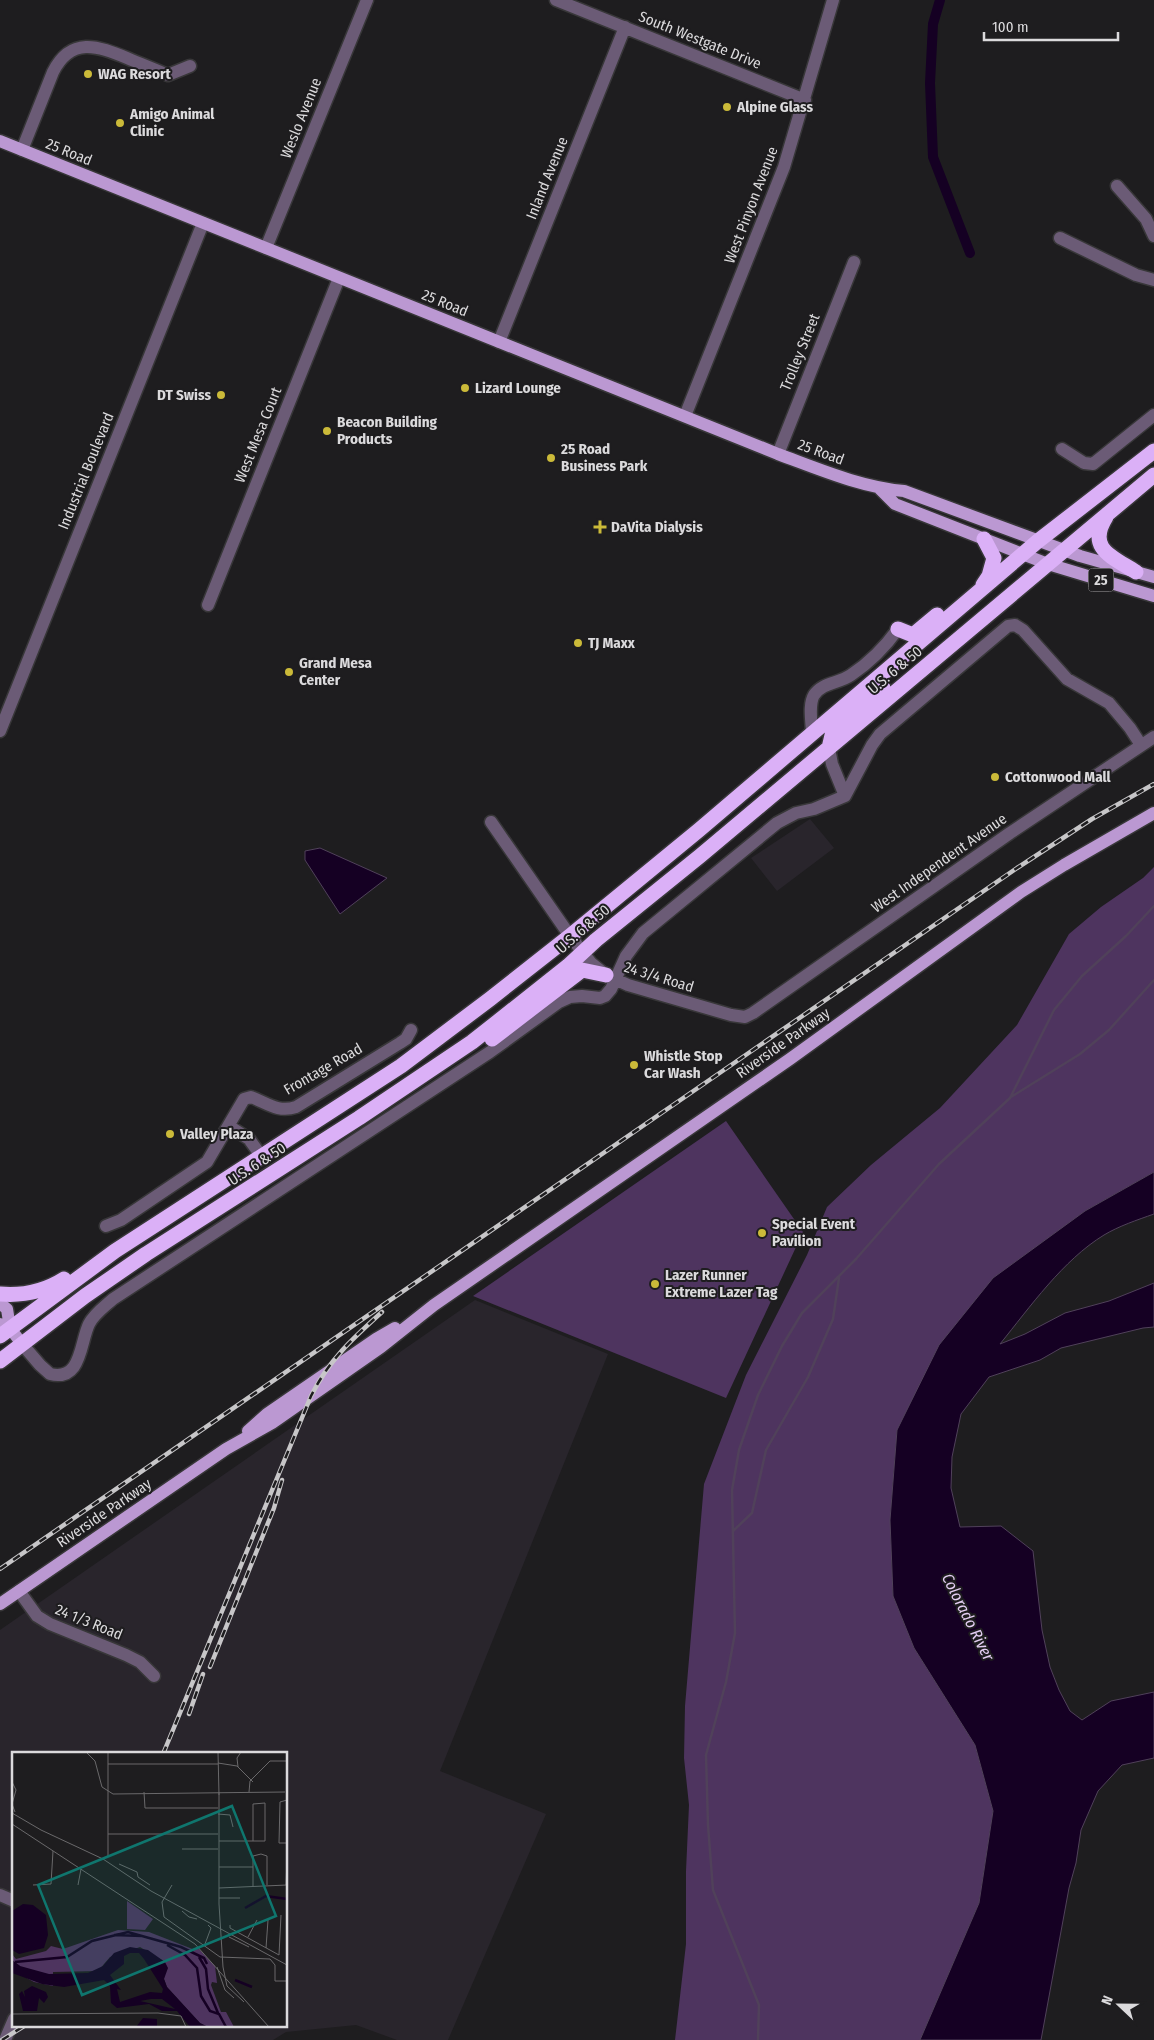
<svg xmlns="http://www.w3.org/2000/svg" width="1154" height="2040" font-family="'Fira Sans Condensed',sans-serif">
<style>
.built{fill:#29252c;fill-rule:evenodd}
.green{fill:#4e345f}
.water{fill:#150023;stroke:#50415a}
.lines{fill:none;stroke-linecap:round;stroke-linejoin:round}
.stream{stroke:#50415a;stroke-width:2.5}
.canal{stroke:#150023;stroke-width:10}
.minor-casing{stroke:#383739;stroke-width:15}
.major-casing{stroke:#383739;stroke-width:15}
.highway-casing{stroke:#383739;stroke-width:18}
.minor{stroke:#6b5b76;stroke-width:12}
.major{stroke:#bb98d2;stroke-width:12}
.highway{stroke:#dbb0f7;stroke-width:15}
.rail-casing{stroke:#c7c6c8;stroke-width:4.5}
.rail{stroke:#1e1d1f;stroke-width:2.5;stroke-dasharray:8;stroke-linecap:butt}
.poi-dot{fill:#cbba39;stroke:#1e1d1f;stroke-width:2}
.labels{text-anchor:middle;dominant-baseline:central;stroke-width:4;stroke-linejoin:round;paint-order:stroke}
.shield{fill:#1e1d1f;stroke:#a2a1a3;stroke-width:1}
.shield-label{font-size:14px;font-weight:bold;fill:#dbdadc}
.street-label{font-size:15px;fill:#dbdadc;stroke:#1e1d1f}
.poi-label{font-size:15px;font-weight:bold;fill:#dbdadc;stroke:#1e1d1f;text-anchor:start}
.water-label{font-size:16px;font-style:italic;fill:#e4cef3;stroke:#1e1d1f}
.inset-river{fill:none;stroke:#150023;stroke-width:2.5}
.inset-road{fill:none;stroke:#6a696b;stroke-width:1}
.view{fill:#0f766e;fill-opacity:0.15;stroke:#0f766e;stroke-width:2.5}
.inset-edge{fill:none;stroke:#dbdadc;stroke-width:2.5}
</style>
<rect width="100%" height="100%" fill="#1e1d1f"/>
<path class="built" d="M810 819 834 848 777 891 751 858Z
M475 1300 608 1354 440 1771 546 1814 448 2040H397L356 2025 286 2032 273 2040H0V1630ZM14 1754H286V2026H14Z"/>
<path class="green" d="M1154 867V1172L1085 1211 897 1431 890 1520 893 1596 914 1648 975 1745 993 1811 979 1903 920 2040H675L686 1944V1871L689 1805 684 1758 685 1706 704 1484 746 1375 807 1255 827 1207 871 1165 940 1108 1017 1025 1069 934 1101 907 1143 878Z
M726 1121 803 1232 726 1398 473 1296Z"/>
<path class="water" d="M320 848 387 878 340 914 305 860V851Z
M1154 1172V1214C1137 1220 1119 1226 1104 1235 1063 1260 1030 1307 1000 1344L1025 1334 1065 1313 1109 1301 1154 1283V1327L1143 1328 1061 1348 1040 1360 989 1377 961 1414 952 1457 951 1488 960 1527 1001 1526 1033 1551 1042 1630 1050 1667 1059 1690 1070 1711 1082 1720 1111 1701 1154 1692V1758L1122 1765 1098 1791 1081 1830 1076 1863 1069 1888 1041 2040H920L979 1903 993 1811 975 1745 914 1648 893 1596 890 1520 897 1430 939 1345 993 1278 1085 1211Z"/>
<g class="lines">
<path class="stream" d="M1011 1097 1080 1054 1109 1030 1154 980
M733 1531 752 1513 766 1450 808 1377 833 1319 839 1278
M758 2040 759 2005 713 1890 708 1825 706 1755 726 1682 735 1633 732 1490 739 1450 758 1395 782 1346 802 1313 856 1259 939 1164 1010 1098 1054 1010 1082 976 1126 936 1154 906"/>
<path class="canal" d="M940 0 933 24 930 83 933 157 970 253"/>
<defs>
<path id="minor" d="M556 0 805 100
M22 150 53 72C71 36 98 46 127 58 141 64 154 69 168 75L190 66
M1117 186 1146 219 1154 236
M1060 238 1136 275 1154 280
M266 248 367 0
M499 342 625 27
M685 416 784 167 833 0
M1062 449 1084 463 1093 464 1154 415
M778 454 854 262
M208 605 339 278
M0 731 203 223
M812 734C812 723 808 705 814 695 823 682 838 684 851 675 869 663 885 647 898 629
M829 748 832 764 845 796
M491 822 570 936 591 963 606 975 628 985 731 1015 745 1017 753 1013 1010 833 1154 737
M229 1126 249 1139 262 1157
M106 1226 121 1220 207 1162 244 1099 251 1097C267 1103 278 1113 296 1107L400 1043 406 1039 411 1030
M22 1344 40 1365 50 1374C82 1382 80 1342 89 1324 94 1314 104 1307 113 1299L490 1052 559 1002 570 997 582 996 600 998 605 996 611 989 626 956 643 933 777 823 796 813 814 809 845 796 872 745 880 734 1008 626 1015 625 1023 630 1067 679 1109 703 1130 728 1141 745
M19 1591 37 1616 50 1624 126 1655 140 1662 154 1676
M0 1895 14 1901
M5 2040 14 2019"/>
<path id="major" d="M0 141 778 454C819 469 860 487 904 491L1080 556 1154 577
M880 489 895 504 1048 564 1154 596
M0 1303 7 1309 10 1328
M0 1324 10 1328 22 1344
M248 1431 267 1414 376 1339 395 1328
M0 1604 226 1449 272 1423 381 1347 434 1305 790 1059 1021 892 1064 865 1154 813"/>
<path id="highway" d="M1106 517C1086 549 1113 557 1136 572
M983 585 989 576 994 558 984 539
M898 629 913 635 937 615
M829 748 833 731 883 688
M492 1039 582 970 606 975
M0 1294C23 1296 45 1291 64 1279
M0 1336 115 1251 401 1066 490 999 570 936 699 830 1038 541 1154 451
M0 1361 85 1296 146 1254 359 1118 472 1042 568 966 596 940 700 856 1154 475"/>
</defs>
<use href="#minor" class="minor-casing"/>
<use href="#major" class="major-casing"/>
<use href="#highway" class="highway-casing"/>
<use href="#minor" class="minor"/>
<use href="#major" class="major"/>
<use href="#highway" class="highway"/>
<defs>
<path id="rail" d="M0 1569 1017 868 1092 819 1154 784
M210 1667 274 1508 282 1480
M189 1714 203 1674
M163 1754 311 1396C329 1360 352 1339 382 1312
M2 2040 24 2026"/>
</defs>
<use href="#rail" class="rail-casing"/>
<use href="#rail" class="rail"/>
</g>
<g class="poi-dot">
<circle cx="88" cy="74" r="5"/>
<circle cx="727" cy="107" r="5"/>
<circle cx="120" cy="123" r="5"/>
<circle cx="465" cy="388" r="5"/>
<circle cx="221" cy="395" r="5"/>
<circle cx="327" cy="431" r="5"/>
<circle cx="551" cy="458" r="5"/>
<path d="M597.5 519.5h5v5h5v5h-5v5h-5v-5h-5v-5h5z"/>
<circle cx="578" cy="643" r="5"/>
<circle cx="289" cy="672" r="5"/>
<circle cx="995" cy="777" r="5"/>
<circle cx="634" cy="1065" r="5"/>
<circle cx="170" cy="1134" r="5"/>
<circle cx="762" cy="1233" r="5"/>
<circle cx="655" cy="1284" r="5"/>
</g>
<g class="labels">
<rect class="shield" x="1088.5" y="568.5" width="25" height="23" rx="4"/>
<g class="shield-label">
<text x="1101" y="580">25</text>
</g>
<g class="street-label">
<text transform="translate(700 40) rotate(22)">South Westgate Drive</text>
<text transform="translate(301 118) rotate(-68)">Weslo Avenue</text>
<text transform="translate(69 152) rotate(22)">25 Road</text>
<text transform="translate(547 178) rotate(-68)">Inland Avenue</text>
<text transform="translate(751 205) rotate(-69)">West Pinyon Avenue</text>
<text transform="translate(445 303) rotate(22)">25 Road</text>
<text transform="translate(800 352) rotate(-68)">Trolley Street</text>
<text transform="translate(258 435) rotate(-68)">West Mesa Court</text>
<text transform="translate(821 452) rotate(20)">25 Road</text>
<text transform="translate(86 471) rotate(-68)">Industrial Boulevard</text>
<text transform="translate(895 670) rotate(-40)">U.S. 6 &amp; 50</text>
<text transform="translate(939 863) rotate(-35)">West Independent Avenue</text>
<text transform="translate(583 929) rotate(-41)">U.S. 6 &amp; 50</text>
<text transform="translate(659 977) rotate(17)">24 3/4 Road</text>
<text transform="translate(783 1043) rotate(-35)">Riverside Parkway</text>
<text transform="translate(323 1069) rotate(-30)">Frontage Road</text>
<text transform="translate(257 1164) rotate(-33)">U.S. 6 &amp; 50</text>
<text transform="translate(104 1513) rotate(-34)">Riverside Parkway</text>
<text transform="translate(89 1622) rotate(22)">24 1/3 Road</text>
</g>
<g class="poi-label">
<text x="98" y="74">WAG Resort</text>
<text x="737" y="107">Alpine Glass</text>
<text x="130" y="114">Amigo Animal<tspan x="130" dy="17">Clinic</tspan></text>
<text x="475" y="388">Lizard Lounge</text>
<text x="211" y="395" text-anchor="end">DT Swiss</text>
<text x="337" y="422">Beacon Building<tspan x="337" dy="17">Products</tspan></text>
<text x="561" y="449">25 Road<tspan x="561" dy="17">Business Park</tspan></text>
<text x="611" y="527">DaVita Dialysis</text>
<text x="588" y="643">TJ Maxx</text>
<text x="299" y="663">Grand Mesa<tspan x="299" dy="17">Center</tspan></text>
<text x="1005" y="777">Cottonwood Mall</text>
<text x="644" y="1056">Whistle Stop<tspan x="644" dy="17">Car Wash</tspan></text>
<text x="180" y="1134">Valley Plaza</text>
<text x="772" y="1224">Special Event<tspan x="772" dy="17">Pavilion</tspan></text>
<text x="665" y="1275">Lazer Runner<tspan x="665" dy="17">Extreme Lazer Tag</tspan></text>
</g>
<g class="water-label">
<text transform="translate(968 1617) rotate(63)">Colorado River</text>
</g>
</g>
<g transform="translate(12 1752)">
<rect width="275" height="275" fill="#1e1d1f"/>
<path d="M115 149 141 167 133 178 115 177ZM106 178 137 180 183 198 185 195 203 214 205 231 200 230 199 233 209 260H214L222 275H196L188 271 155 235 152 227 153 210 128 195 98 205 86 219 41 220V234L22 230 0 218 8 214 0 208V202L4 207 34 199 39 194 51 197Z" fill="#4e345f"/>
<path d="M11 152 21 153 34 163 36 183 32 196 7 202 0 198V159ZM118 195 136 198 153 210 156 216 152 227 155 235 188 271 196 275H178L165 259H150L137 252 105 256 99 251 98 234 92 228 52 235 30 232 0 221V208L8 214 37 222 76 221 91 214 102 201ZM118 201H127L132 207 151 237 150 241 138 240 108 250 105 237 109 238 98 223 112 212V204ZM139 247H150L163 257 128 249ZM20 234 34 240 36 245 32 251 27 246 25 259H11L7 242 10 239 13 245 12 239ZM131 266 145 267V274L148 275H124Z" fill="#150023" fill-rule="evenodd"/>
<path class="inset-river" d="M233 156 254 144 275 147M102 183 130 184M155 193 173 203 185 216 189 244 198 259 207 262 214 275M187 205 194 217 196 237 206 261M3 210 55 205 80 189 116 180 169 195 192 206 195 212M223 228 240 235"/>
<path class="inset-road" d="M74 0 83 9 90 35 101 42 273 40M206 0 207 43M206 11 225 14 241 30M96 12H206M226 15 225 6 229 0M0 30 4 38 0 52 3 60M96 40V0M96 40V105M132 40 133 56H206M207 40V152L211 215 215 234 232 250M237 40 238 29 258 9H275M275 48 268 50 267 91H275M0 61 29 78 91 107 139 139 275 213M206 62 218 63 221 75M0 72 183 192 257 275M96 82H206M207 89H253V51L241 52V89M170 97H206M249 102 255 104V133M107 112 125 120 126 125 138 133M207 115H241M21 133 39 132 41 99M66 133 69 117M160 133 150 150 152 165 208 205 258 207 263 213V229H275M274 133 275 106M241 135V104L249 102M207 136 275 133M207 146H228M170 159 177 165 185 167M218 173V176L267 203 269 163M217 185 237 195M236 185 245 168M193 192 199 176 196 173M254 196 256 168M205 215 213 238 222 246M275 219V235M0 262 146 261 169 264 174 275"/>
<path class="view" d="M220 54 264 164 70 243 26 133Z"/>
<rect width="275" height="275" class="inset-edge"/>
</g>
<g transform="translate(1119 2005) rotate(292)" stroke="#1e1d1f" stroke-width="4" paint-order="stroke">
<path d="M0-4L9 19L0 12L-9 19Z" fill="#dbdadc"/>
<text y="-8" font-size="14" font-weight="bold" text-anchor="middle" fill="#dbdadc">N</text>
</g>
<path d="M984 32v8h134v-8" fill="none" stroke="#dbdadc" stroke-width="2.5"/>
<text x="992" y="32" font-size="15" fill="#dbdadc" stroke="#1e1d1f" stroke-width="4" paint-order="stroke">100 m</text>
</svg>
